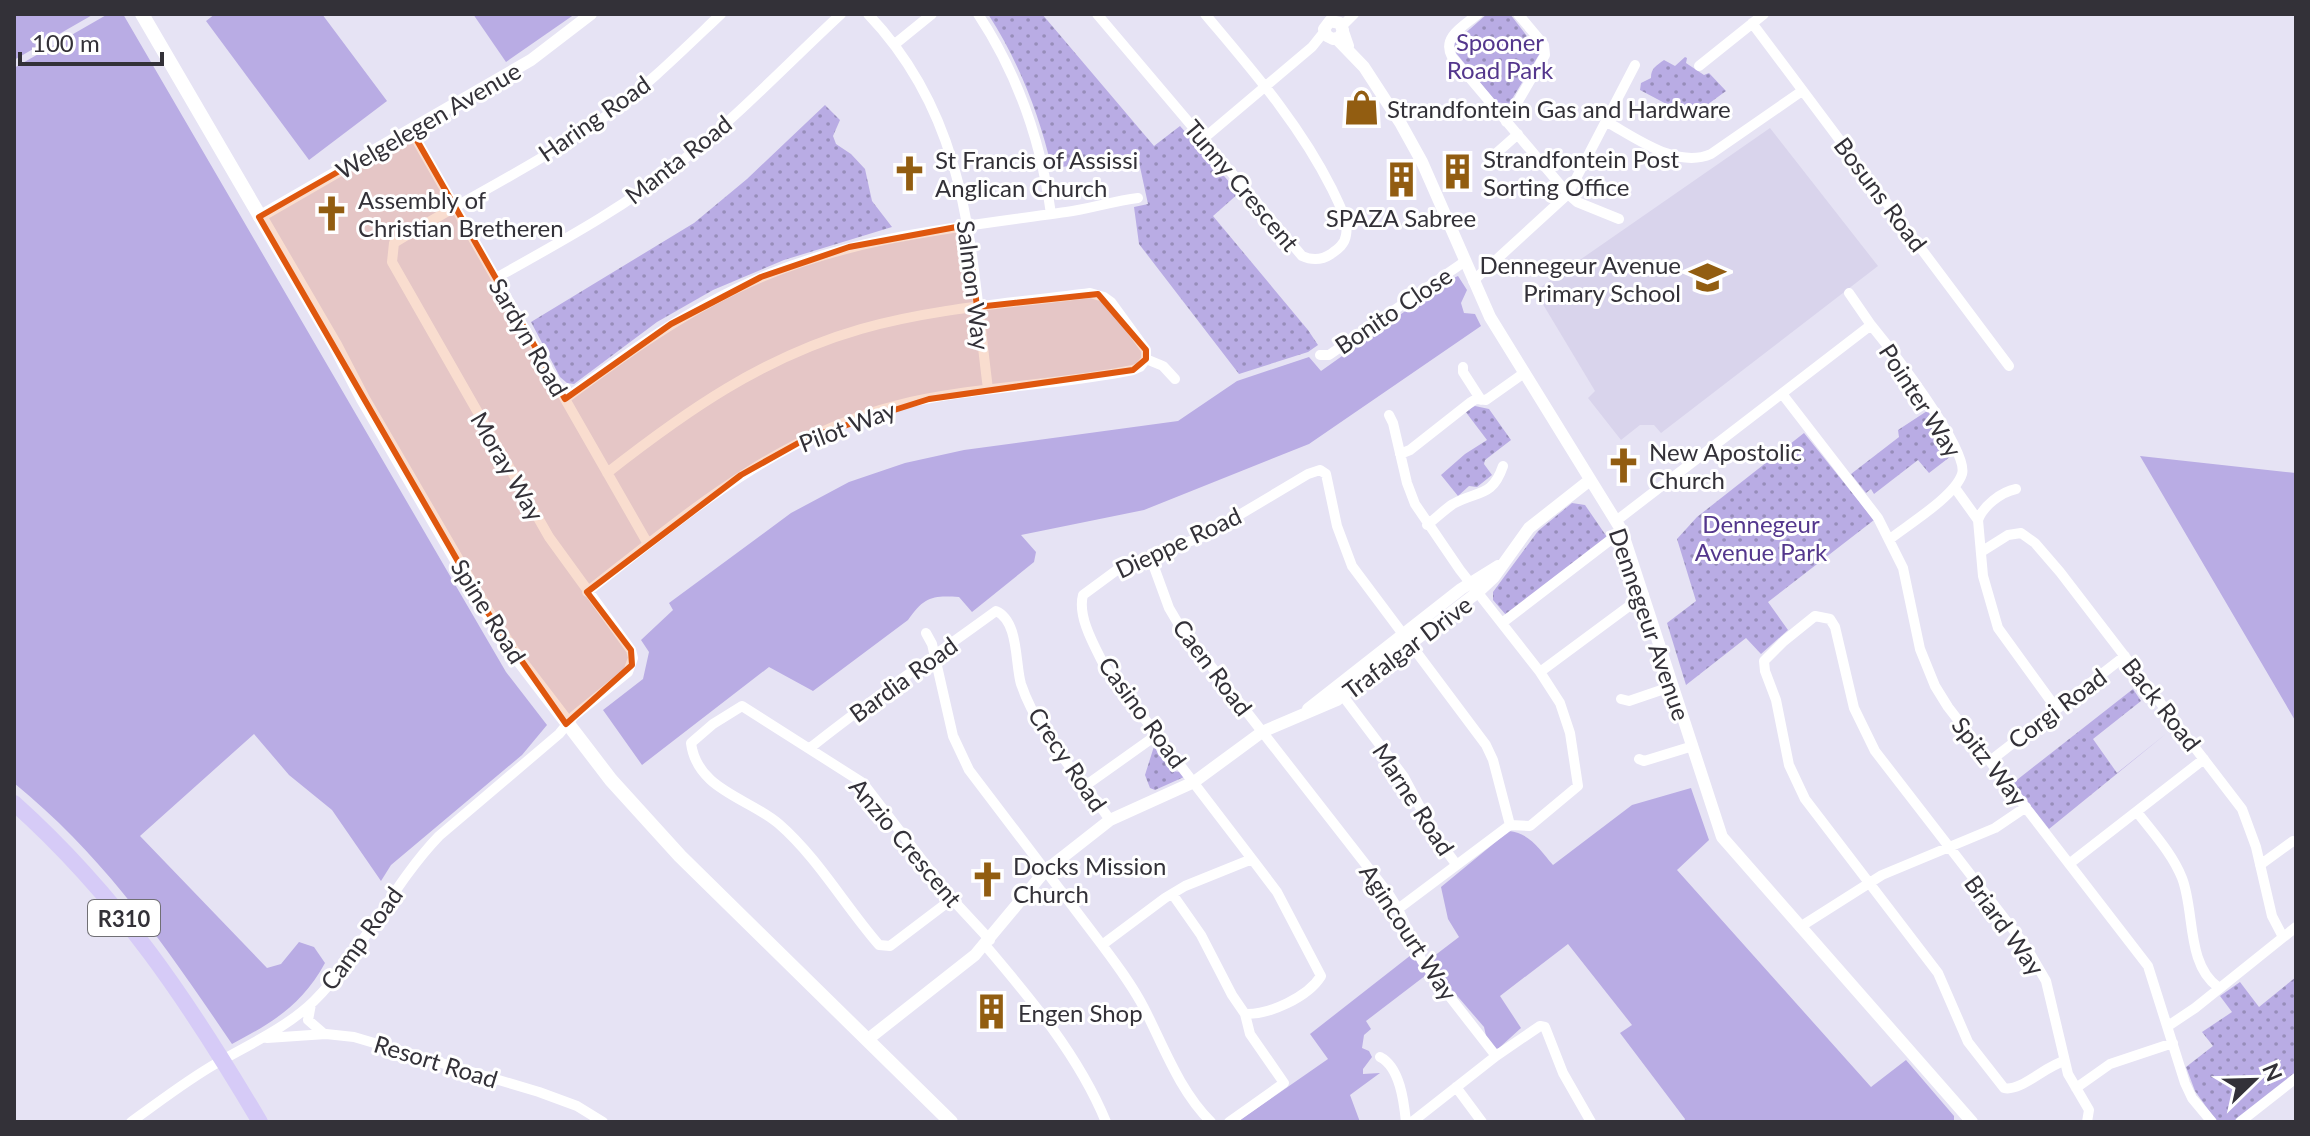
<svg xmlns="http://www.w3.org/2000/svg" width="2310" height="1136" font-family="Lato,sans-serif">
<style>
.built{fill:#d9d4ec}
.grass{fill:#b9ace4}
.park{fill:url(#park-dots)}
.lines{fill:none;stroke-linecap:round;stroke-linejoin:round}
.minor{stroke:#fff;stroke-width:10}
.tertiary{stroke:#fff;stroke-width:12}
.secondary{stroke:#fff;stroke-width:14}
.primary{stroke:#d6cbf7;stroke-width:16}
.marked{fill:#df570e;fill-opacity:0.2;stroke:#df570e;stroke-width:6;stroke-linejoin:round}
.labels{text-anchor:middle;dominant-baseline:central;stroke-width:6;stroke-linejoin:round;paint-order:stroke}
.shield{fill:#fff;stroke:#706f74;stroke-width:2}
.shield-label{font-size:22px;font-weight:bold;fill:#333138}
.park-label{font-size:24px;fill:#54378d;stroke:#fff}
.poi-label{font-size:24px;fill:#333138;stroke:#fff;text-anchor:start}
.street-label{font-size:24px;fill:#333138;stroke:#fff}
</style>
<defs>
<pattern id="park-dots" width="8" height="8" patternUnits="userSpaceOnUse" patternTransform="scale(2)"><rect width="8" height="8" fill="#b9ace4"/><path d="M2 2h.1M6 6h.1" fill="none" stroke="#978dba" stroke-width="1.8" stroke-linecap="round"/></pattern>
</defs>
<rect width="100%" height="100%" fill="#e6e3f4"/>
<path class="built" d="M1770 128 1878 266 1661 433 1654 425H1640L1621 440 1588 398 1595 391 1535 291Z"/>
<path class="grass" d="M14 14H94L14 60Z
M108 14H123L506 672 547 725 522 755 391 865 381 881 332 810 289 775 254 734 140 836 267 968 281 964 299 942 314 947 325 963C302 1005 272 1023 232 1044 166 947 106 858 14 783V68Z
M215 14H322L387 101 309 160 206 21Z
M473 14H575L506 62Z
M1458 276 1467 290 1461 303 1464 313 1475 314 1481 326 1309 444 1144 510 1021 535 1036 552 1034 562 972 612 959 597C932 595 924 597 908 620L813 691 769 667 642 765 603 710 643 679 649 652 641 640 673 610 669 603 791 513 849 482 905 463 964 450 1178 421 1237 381 1309 357 1321 371 1449 280Z
M2140 456 2296 473V722Z
M1691 788 1709 840 1677 870 1871 1087 1906 1060 1954 1116V1122H1684L1685 1119 1620 1033 1632 1025 1568 944 1500 996 1521 1028 1499 1048 1496 1049 1487 1040 1484 1027 1434 969 1366 1021 1371 1029 1364 1035 1362 1048 1369 1051 1372 1057 1363 1069V1074L1380 1073 1350 1095 1360 1122H1237L1328 1059 1310 1034 1411 955 1421 966 1459 937 1448 919 1441 887 1509 831C1530 833 1540 850 1553 865L1632 805Z"/>
<path class="park" d="M988 14H1042L1154 146 1180 126 1239 193 1213 216 1308 330 1318 345 1308 352 1239 374 1139 244 1134 207 1148 204 1137 153 1052 169C1039 113 1019 62 988 14Z
M1487 14H1510L1540 53 1509 104 1496 102 1456 53 1453 44Z
M1685 57 1687 58 1686 63 1704 75 1709 73 1726 91 1700 110 1692 111V109L1674 108 1640 90 1641 83 1651 78C1651 68 1656 66 1664 60L1675 66Z
M825 105 840 120 833 136 836 144 851 154 865 169 872 201 892 227 784 260 713 290 657 322 574 384 567 383 560 377 531 322 694 223 747 179Z
M1475 406 1489 409 1511 440 1485 460 1484 464 1492 475 1477 487 1469 486 1458 496 1441 475 1465 454 1487 440 1465 411Z
M1927 411 1933 417 1955 453 1929 473 1918 460 1874 494 1871 489 1866 493 1851 474 1899 437 1898 430Z
M1804 433 1874 520 1768 602 1788 630 1761 654 1746 638 1686 685 1667 623 1696 601 1677 539 1697 517Z
M1572 503 1585 505 1607 537 1506 615 1493 600V592L1538 531Z
M2133 689 2141 701 2093 739 2117 773 2167 733 2049 829 2013 783Z
M1156 740V750L1171 771 1181 772 1184 777 1155 790 1150 788 1145 775Z
M2296 977V1074L2235 1122H2217L2195 1091 2186 1067 2213 1046 2202 1032 2232 1012 2220 996 2240 982 2259 1007Z"/>
<g class="lines">
<path class="minor" d="M868 14C971 122 970 250 988 389
M978 14C1019 76 1041 141 1051 214
M1097 14 1302 256C1313 261 1322 260 1331 254 1338 249 1345 244 1346 235 1349 221 1338 202 1332 189 1299 123 1252 70 1205 14
M1478 14C1464 26 1441 37 1452 57L1568 194 1577 202 1619 219
M1752 23 2009 366
M1342 26 1354 14
M895 44 932 14
M1699 66 1764 14
M1506 122 1545 55 1544 45 1518 14
M1607 122C1636 138 1677 169 1711 154L1802 91
M411 130 648 544
M1203 139 1312 47 1324 32
M1492 157 1518 134
M496 278C558 243 622 209 678 164 736 118 787 64 841 14
M1473 281 1568 194 1635 65
M1849 293 1871 325
M1320 355H1329L1464 262
M1146 359 1163 366 1175 379
M1463 367V372L1481 400
M1783 395 1878 518 1903 568 1920 649 1935 686 1948 707 2148 966 2185 1083 2192 1098 2212 1122
M565 399C627 353 689 308 762 277 859 236 962 227 1066 212 1090 209 1113 201 1138 198
M1389 415 1393 423 1407 483 1415 504 1460 570 1540 672 1560 703 1570 733 1578 786 1530 826 1510 825 1398 909
M1400 454 1410 450 1471 402 1476 399 1486 400 1524 373
M1955 488 1978 520 1983 576 1998 628 2056 708
M1978 520C1983 506 2001 492 2016 489
M1616 521 1871 325C1889 347 1970 451 1962 474 1955 496 1909 524 1890 539
M1427 525C1436 518 1444 510 1453 504 1478 490 1492 498 1503 466
M1981 552 2008 535 2021 533 2035 543 2060 572 2242 809 2256 847 2272 916 2283 937
M1150 556 1169 608 1179 625 1388 893 1398 909 1422 961 1496 1056
M587 592C683 517 777 435 898 405 975 386 1056 386 1133 370L1140 367 1146 359V350L1111 302 1104 297 1090 293C1014 303 935 308 861 329 763 357 686 411 607 473
M1502 623 1622 531
M926 633 932 644 953 736 969 770 1102 945 1165 898 1185 886 1252 859 1105 667C1095 647 1077 617 1083 595L1121 567 1204 536 1308 474 1320 470 1326 474 1337 526 1352 566 1486 745 1493 760 1510 825
M1540 672 1644 595
M1343 696 1404 777 1436 837 1456 864
M1621 699 1629 701 1673 686
M810 748C870 700 934 656 996 611 1019 621 1015 664 1021 684 1038 735 1080 776 1110 820
M1639 759 1644 761 1693 746
M1990 761 2125 656
M1085 786 1158 734
M2137 812C2153 833 2172 853 2182 878 2195 911 2186 964 2218 987
M2069 864 2204 759
M2260 865 2293 841 2296 842
M1173 895 1201 935 1232 995 1245 1014 1250 1034 1284 1083 1229 1122
M952 899 890 946 879 945C845 906 818 858 779 824 749 798 697 790 691 743L713 724 742 706 863 783 952 899 990 940
M1800 927 1882 875 1995 828 2026 807
M985 945C1031 999 1079 1056 1106 1122
M1102 945C1117 965 1132 985 1144 1008 1164 1047 1179 1090 1211 1122
M311 1004 308 1020 323 1033
M1245 1014C1269 1015 1308 997 1321 976L1277 892 1252 859
M2168 1026 2195 1008 2296 927
M267 1038 326 1034 354 1037 539 1092 577 1106 603 1122
M1380 1057C1400 1067 1404 1102 1406 1122
M2065 1061C2046 1065 2021 1092 2004 1088L1968 1042 1938 973 1805 799 1789 765 1776 700 1765 671 1764 661 1784 641 1815 616 1830 619 1835 627 1854 708 1875 751 2025 945 2046 981 2068 1074 2089 1110 2087 1122
M1456 1087 1482 1122
M2076 1088 2110 1064 2173 1043
M131 1122C159 1102 187 1080 217 1063 250 1044 286 1028 314 1001 363 952 391 886 439 836L559 734 574 716 628 672 633 658 631 650 549 537 392 262 394 243C463 200 539 164 606 116 647 86 684 49 721 14
M1412 1122 1496 1056 1540 1026 1545 1027 1563 1073 1591 1122
M2240 1122 2296 1078"/>
<path class="tertiary" d="M1343 30 1340 37 1333 39 1327 36 1324 29 1330 21 1340 23 1348 46
M1336 38 1364 67 1401 124 1422 162 1490 317 1622 531 1722 837 1972 1122
M259 217 531 60 591 14
M1308 709 1461 589 1498 566
M867 1040 975 955 1045 871 1110 820 1194 782 1262 732 1337 700 1478 592 1494 577 1529 528 1590 480"/>
<path class="secondary" d="M142 14 335 345 363 399 486 610 513 652 611 780 680 856 951 1122"/>
<path class="primary" d="M14 803C119 897 189 1002 260 1122"/>
</g>
<path class="marked" d="M411 130 565 399 671 324 761 277 849 247 967 225 977 307 1098 294 1146 350V359L1133 370 929 399 809 437 741 475 587 592 631 650 632 665 566 724 486 610 259 217Z"/>
<defs>
<symbol id="shop-bare" viewBox="-9 -9 18 18"><path d="M-5-2.5h2.3a2.7 3.5 0 0 1 5.4 0H5L5.5 6h-11ZM-1.5-2.5h3a1.5 2.3 0 0 0-3 0Z" fill="#925d11" stroke="#fff" stroke-width="2.5" paint-order="stroke"/></symbol>
<symbol id="building-bare" viewBox="-9 -9 18 18"><path d="M-4-6H4V6H1V3H-1V6H-4ZM-2.5-4.3h1.7v1.8h-1.7ZM.8-4.3h1.7v1.8H.8ZM-2.5-1h1.7V.8h-1.7ZM.8-1h1.7V.8H.8Z" fill="#925d11" stroke="#fff" stroke-width="2.5" paint-order="stroke"/></symbol>
<symbol id="church-bare" viewBox="-9 -9 18 18"><path d="M-1.2-6h2.4v3.5h3.3v2.4h-3.3V6h-2.4V-.1h-3.3v-2.4h3.3Z" fill="#925d11" stroke="#fff" stroke-width="2.5" paint-order="stroke"/></symbol>
<symbol id="school-bare" viewBox="-9 -9 18 18"><path d="M0-5L7-2L0 1L-7-2ZM-4 1L0 2.5L4 1V4Q0 6-4 4Z" fill="#925d11" stroke="#fff" stroke-width="2.5" paint-order="stroke"/></symbol>
</defs>
<g fill-rule="evenodd">
<use href="#shop-bare" x="1336" y="82" width="51" height="51"/>
<use href="#building-bare" x="1432" y="146" width="51" height="51"/>
<use href="#church-bare" x="884" y="148" width="51" height="51"/>
<use href="#building-bare" x="1376" y="154" width="51" height="51"/>
<use href="#church-bare" x="306" y="188" width="51" height="51"/>
<use href="#school-bare" x="1682" y="252" width="51" height="51"/>
<use href="#church-bare" x="1598" y="440" width="51" height="51"/>
<use href="#church-bare" x="962" y="854" width="51" height="51"/>
<use href="#building-bare" x="966" y="986" width="51" height="51"/>
</g>
<g class="labels">
<rect class="shield" x="88" y="900" width="72" height="36" rx="6"/>
<g class="shield-label">
<text x="124" y="918">R310</text>
</g>
<g class="park-label">
<text x="1500" y="41">Spooner<tspan x="1500" dy="28">Road Park</tspan></text>
<text x="1761" y="523">Dennegeur<tspan x="1761" dy="28">Avenue Park</tspan></text>
</g>
<g class="poi-label">
<text x="1387" y="108">Strandfontein Gas and Hardware</text>
<text x="1483" y="158">Strandfontein Post<tspan x="1483" dy="28">Sorting Office</tspan></text>
<text x="935" y="159">St Francis of Assissi<tspan x="935" dy="28">Anglican Church</tspan></text>
<text x="358" y="199">Assembly of<tspan x="358" dy="28">Christian Bretheren</tspan></text>
<text x="1401" y="217" text-anchor="middle">SPAZA Sabree</text>
<text x="1681" y="264" text-anchor="end">Dennegeur Avenue<tspan x="1681" dy="28">Primary School</tspan></text>
<text x="1649" y="451">New Apostolic<tspan x="1649" dy="28">Church</tspan></text>
<text x="1013" y="865">Docks Mission<tspan x="1013" dy="28">Church</tspan></text>
<text x="1018" y="1012">Engen Shop</text>
</g>
<g class="street-label">
<text transform="translate(594 118) rotate(-35)">Haring Road</text>
<text transform="translate(428 120) rotate(-30)">Welgelegen Avenue</text>
<text transform="translate(678 159) rotate(-38)">Manta Road</text>
<text transform="translate(1242 185) rotate(50)">Tunny Crescent</text>
<text transform="translate(1881 194) rotate(53)">Bosuns Road</text>
<text transform="translate(974 285) rotate(83)">Salmon Way</text>
<text transform="translate(1393 310) rotate(-34)">Bonito Close</text>
<text transform="translate(529 337) rotate(60)">Sardyn Road</text>
<text transform="translate(1921 400) rotate(57)">Pointer Way</text>
<text transform="translate(847 426) rotate(-21)">Pilot Way</text>
<text transform="translate(508 466) rotate(60)">Moray Way</text>
<text transform="translate(1178 542) rotate(-25)">Dieppe Road</text>
<text transform="translate(489 611) rotate(58)">Spine Road</text>
<text transform="translate(1650 624) rotate(71)">Dennegeur Avenue</text>
<text transform="translate(1407 647) rotate(-37)">Trafalgar Drive</text>
<text transform="translate(1213 667) rotate(53)">Caen Road</text>
<text transform="translate(903 679) rotate(-36)">Bardia Road</text>
<text transform="translate(2162 704) rotate(52)">Back Road</text>
<text transform="translate(2057 708) rotate(-37)">Corgi Road</text>
<text transform="translate(1143 712) rotate(54)">Casino Road</text>
<text transform="translate(1068 759) rotate(56)">Crecy Road</text>
<text transform="translate(1990 761) rotate(52)">Spitz Way</text>
<text transform="translate(1414 799) rotate(57)">Marne Road</text>
<text transform="translate(906 842) rotate(50)">Anzio Crescent</text>
<text transform="translate(2005 925) rotate(54)">Briard Way</text>
<text transform="translate(1409 932) rotate(57)">Agincourt Way</text>
<text transform="translate(361 938) rotate(-54)">Camp Road</text>
<text transform="translate(436 1061) rotate(17)">Resort Road</text>
</g>
</g>
<rect width="2310" height="1136" fill="none" stroke="#333138" stroke-width="32"/>
<g transform="translate(2254 1080) rotate(67)" stroke="#ffffff" stroke-width="6" paint-order="stroke">
<path d="M0-6L14 30L0 20L-14 30Z" fill="#333138"/>
<text y="-12" font-size="22" font-weight="bold" text-anchor="middle" fill="#333138">N</text>
</g>
<path d="M20 52v12h142v-12" fill="none" stroke="#333138" stroke-width="4"/>
<text x="32" y="52" font-size="24" fill="#333138" stroke="#ffffff" stroke-width="6" paint-order="stroke">100 m</text>
</svg>
